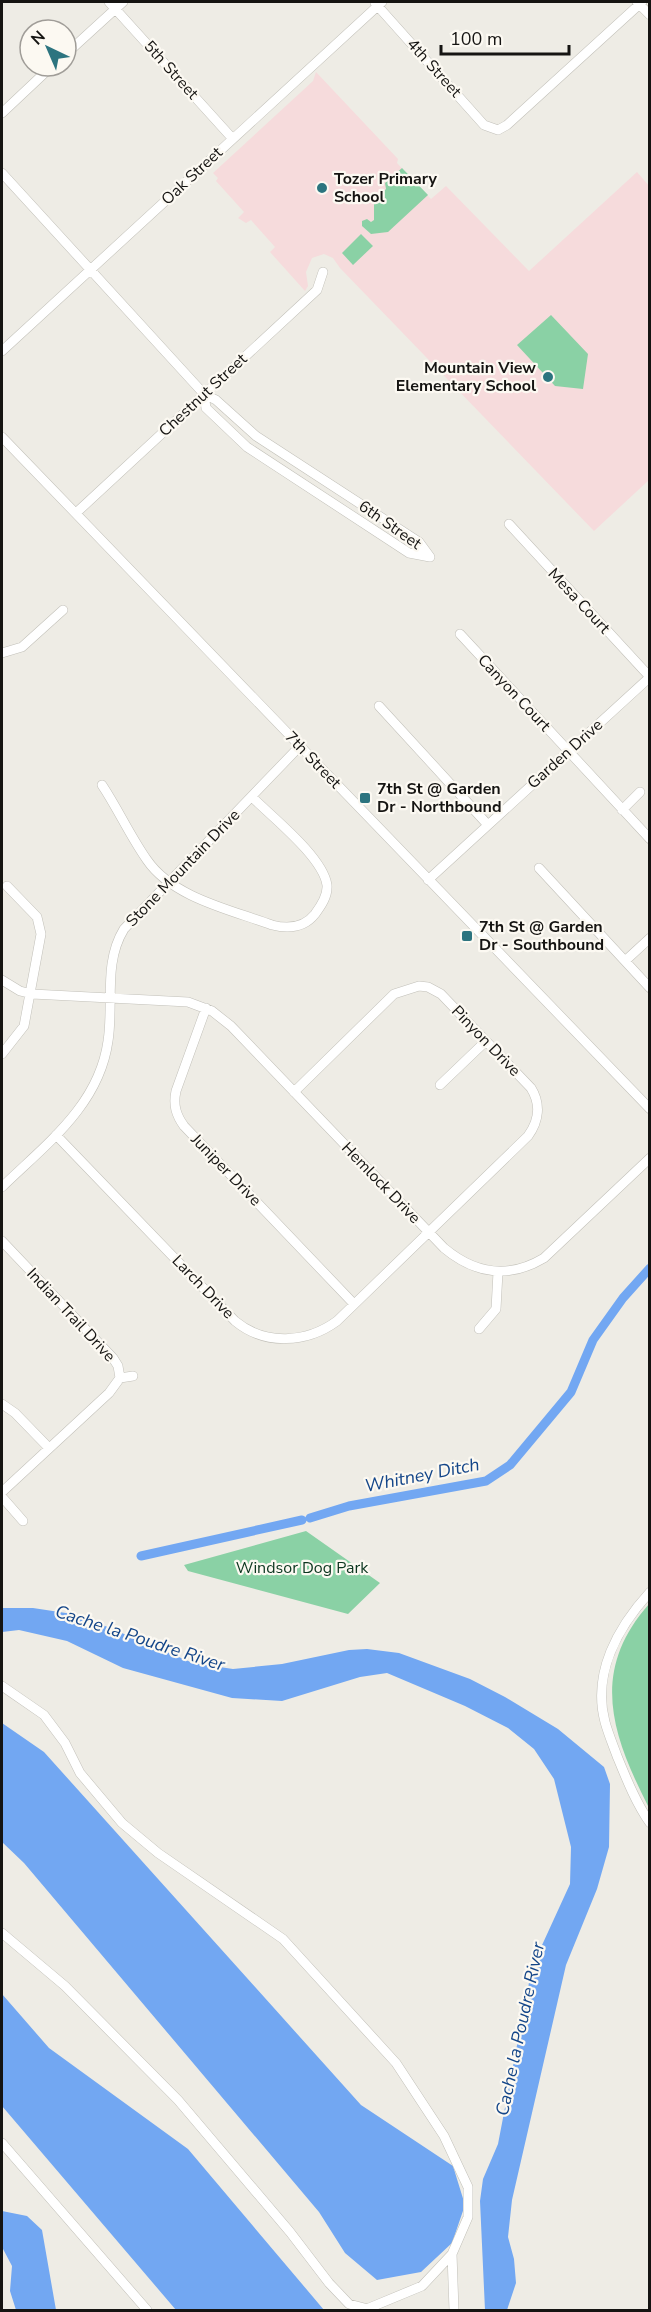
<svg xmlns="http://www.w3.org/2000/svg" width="651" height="2312" font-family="'Nunito Sans',sans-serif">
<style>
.education{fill:#f6dbdc}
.green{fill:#8ad1a5}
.water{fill:#72a7f2}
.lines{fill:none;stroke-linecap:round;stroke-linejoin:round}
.canal{stroke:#72a7f2;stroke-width:9}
.minor-casing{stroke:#c2c0b9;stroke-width:10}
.minor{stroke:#fff;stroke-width:9}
.poi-dot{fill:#2c747f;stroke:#fcf9f2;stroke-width:2}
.labels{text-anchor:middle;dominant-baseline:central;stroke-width:4.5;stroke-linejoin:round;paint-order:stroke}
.street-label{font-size:16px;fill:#151412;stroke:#fcf9f2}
.poi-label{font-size:16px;font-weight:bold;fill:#151412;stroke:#fcf9f2;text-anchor:start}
.park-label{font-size:16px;fill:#0b361f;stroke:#fcf9f2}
.water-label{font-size:18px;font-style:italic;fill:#144689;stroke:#fcf9f2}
</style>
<rect width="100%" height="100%" fill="#eeece5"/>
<path class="education" d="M316 72 398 159 397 163 431 199 446 186 529 271 637 172 650 187 649 480 594 531 340 268 333 258 324 254 312 258 306 272 308 286 305 291 270 252 275 247 251 220 246 223 238 218 244 212 216 181 218 178 213 173 313 81Z"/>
<path class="green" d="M402 168 428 195 388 232 371 234 362 226V221L367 219 371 222 374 220V201L386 189 385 183Z
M361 234 373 246 353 265 342 253Z
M551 315 588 354 583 389 555 386 517 345Z
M306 1531 380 1583 348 1614 188 1571 184 1565Z
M649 1604V1808C612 1735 589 1672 649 1604Z"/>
<path class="water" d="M2 1608H33L79 1615 193 1663 233 1669 282 1664 349 1650 367 1649 399 1653 470 1679 505 1697 558 1729 604 1767 610 1784 609 1847 597 1889 566 1965 512 2200 508 2237 514 2259 516 2283 507 2310H485L480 2201 483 2179 498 2144 532 1967 570 1884 571 1847 554 1779 534 1749 508 1728 465 1706 387 1673 360 1677 282 1701 232 1698 123 1668 67 1641 19 1630 2 1632Z
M2 1723 44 1752 361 2105 453 2166 465 2205 452 2243 421 2272 377 2280 345 2253 319 2212 24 1863 2 1842Z
M2 1994 49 2048 188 2149 324 2310H176L2 2106Z
M2 2211 27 2216 42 2230 56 2310H16L10 2291 12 2266 2 2247Z"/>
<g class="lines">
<path class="canal" d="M310 1518 349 1506 486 1481 510 1465 571 1392 593 1340 623 1298 650 1268
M141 1556 302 1520"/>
<defs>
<path id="minor" d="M109 2 232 138
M637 2 650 15
M375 3 484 125 498 130 507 125 642 2
M66 54 123 2
M2 113 52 66
M2 173 204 394 216 400 256 436 419 542 430 557
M2 351 382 2
M204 394 206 408 247 447 409 553 430 557
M2 437 650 1109
M76 513 317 290 323 272
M509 524 650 677
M460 634 650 839
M2 653 22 647 63 610
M379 706 488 825
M102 785C118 809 130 836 147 860 173 898 232 910 272 925 288 929 304 928 315 914 321 906 328 896 327 885 323 857 272 817 252 797
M622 810 640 792
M539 868 650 988
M428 880 650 677
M625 961 650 938
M2 980 20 991 32 994 188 1002 212 1011 231 1026 444 1248C475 1274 509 1279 544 1258L650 1158
M206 1008 176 1091C173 1105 176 1115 184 1126L354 1304
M2 1054 24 1026 41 934 37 917 7 886
M440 1085 486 1041
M56 1135 235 1321C265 1346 307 1343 337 1321L528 1136C539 1121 541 1104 531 1088L441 994 428 987 419 986 394 994 294 1092
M2 1187C45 1145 99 1106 108 1041 114 1004 103 963 124 929L300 746
M2 1241 113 1358 118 1366 120 1378 109 1393 2 1492
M479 1329 496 1309 498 1272
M120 1378 133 1376
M2 1404 15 1413 49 1448
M2 1497 23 1521
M650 1592C618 1627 592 1673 605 1722 608 1733 613 1745 617 1756 626 1778 636 1803 650 1823
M2 1686 44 1715 65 1743 80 1773 122 1823 158 1853 283 1939 396 2063 444 2136 468 2187V2217L452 2254 422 2286 369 2308
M2 1933 65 1986 178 2100 290 2232 329 2283 349 2304 372 2310
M2 2143 147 2310
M452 2254 454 2310"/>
</defs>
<use href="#minor" class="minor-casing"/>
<use href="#minor" class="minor"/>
</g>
<g class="poi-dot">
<circle cx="322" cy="188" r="6"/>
<circle cx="548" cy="377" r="6"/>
<rect x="359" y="792" width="12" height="12" rx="3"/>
<rect x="461" y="930" width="12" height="12" rx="3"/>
</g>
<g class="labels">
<g class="street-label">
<text transform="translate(434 68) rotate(48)">4th Street</text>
<text transform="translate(171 70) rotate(48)">5th Street</text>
<text transform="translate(192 176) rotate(-43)">Oak Street</text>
<text transform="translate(203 395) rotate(-43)">Chestnut Street</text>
<text transform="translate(390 525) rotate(35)">6th Street</text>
<text transform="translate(579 601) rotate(47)">Mesa Court</text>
<text transform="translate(514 693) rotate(47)">Canyon Court</text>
<text transform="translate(565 754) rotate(-42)">Garden Drive</text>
<text transform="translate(313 760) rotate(46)">7th Street</text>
<text transform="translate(183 868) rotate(-46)">Stone Mountain Drive</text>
<text transform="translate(486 1041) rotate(46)">Pinyon Drive</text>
<text transform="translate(226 1170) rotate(46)">Juniper Drive</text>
<text transform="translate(381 1183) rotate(46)">Hemlock Drive</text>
<text transform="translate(203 1287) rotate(46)">Larch Drive</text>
<text transform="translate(71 1315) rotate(47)">Indian Trail Drive</text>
</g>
<g class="poi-label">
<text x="334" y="179">Tozer Primary<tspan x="334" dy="18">School</tspan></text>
<text x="536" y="368" text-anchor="end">Mountain View<tspan x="536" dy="18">Elementary School</tspan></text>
<text x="377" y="789">7th St @ Garden<tspan x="377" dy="18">Dr - Northbound</tspan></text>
<text x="479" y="927">7th St @ Garden<tspan x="479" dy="18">Dr - Southbound</tspan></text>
</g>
<g class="park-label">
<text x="302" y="1568">Windsor Dog Park</text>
</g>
<g class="water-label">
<text transform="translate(422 1475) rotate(-11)">Whitney Ditch</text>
<text transform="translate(140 1638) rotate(18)">Cache la Poudre River</text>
<text transform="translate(520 2029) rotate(-78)">Cache la Poudre River</text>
</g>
</g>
<rect width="651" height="2312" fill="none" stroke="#151412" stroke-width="6"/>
<g transform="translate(48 48) rotate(316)"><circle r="28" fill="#fcf9f2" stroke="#a09d98" stroke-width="1.5"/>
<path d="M0-4.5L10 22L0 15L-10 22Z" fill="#2c747f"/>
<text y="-9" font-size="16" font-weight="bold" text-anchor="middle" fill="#151412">N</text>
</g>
<path d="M441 45v9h128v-9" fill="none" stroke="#151412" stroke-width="3"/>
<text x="450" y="45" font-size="18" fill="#151412" stroke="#fcf9f2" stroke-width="4.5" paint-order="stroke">100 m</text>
</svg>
